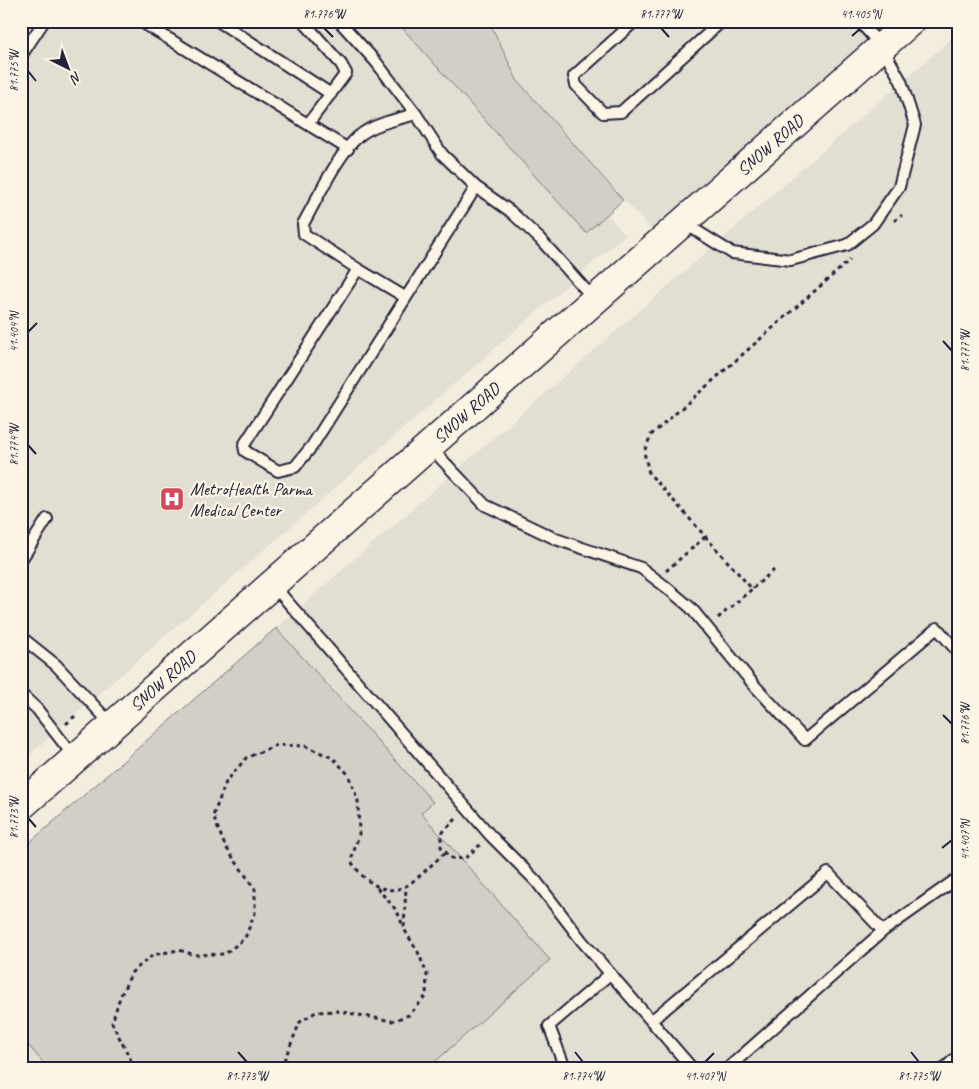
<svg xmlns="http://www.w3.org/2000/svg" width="979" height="1089" font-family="Caveat,sans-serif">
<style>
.built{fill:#e3ded2}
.green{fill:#d4cfc6;stroke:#7b7880}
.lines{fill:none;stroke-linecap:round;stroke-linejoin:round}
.service-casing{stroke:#22223b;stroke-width:14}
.primary-casing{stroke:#22223b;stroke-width:31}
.path{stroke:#22223b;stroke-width:3;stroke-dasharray:4 4;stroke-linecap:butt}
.service{stroke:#fcf5e5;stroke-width:10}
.primary{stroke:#fcf5e5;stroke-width:28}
.ticks{fill:none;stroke:#22223b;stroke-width:2}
.labels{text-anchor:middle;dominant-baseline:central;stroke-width:4.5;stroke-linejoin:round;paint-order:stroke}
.street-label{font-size:18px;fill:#22223b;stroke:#fcf5e5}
.poi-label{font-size:18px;fill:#22223b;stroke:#fcf5e5;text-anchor:start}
.neatline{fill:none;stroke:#22223b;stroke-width:2}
.ticks-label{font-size:12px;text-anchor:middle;fill:#22223b}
</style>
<rect width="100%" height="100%" fill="#f3edde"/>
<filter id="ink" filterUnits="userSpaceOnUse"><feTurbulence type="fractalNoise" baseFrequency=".02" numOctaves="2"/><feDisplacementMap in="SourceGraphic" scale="10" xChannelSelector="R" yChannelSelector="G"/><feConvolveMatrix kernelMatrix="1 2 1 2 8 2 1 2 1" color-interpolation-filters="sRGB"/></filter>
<g filter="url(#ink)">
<path class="built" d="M21 21H438L625 235 21 762Z
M489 21H890L653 232 517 80Z
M958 33V1068H21V850Z"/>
<path class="green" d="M396 21H489L517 80 623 200 586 233Z
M276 628 433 802 421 813 550 960 428 1068H48L21 1037V850Z"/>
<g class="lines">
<defs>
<path id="service" d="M140 21 348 149
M218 21 331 94
M303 21 341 64 346 73 308 124
M339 21 376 62 416 114
M635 21 574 76 576 85 603 113 621 112 722 21
M21 56 44 21
M476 187 442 154 416 114C398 119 373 124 359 136 339 152 316 201 303 224L304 234 358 269 244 445 245 451 278 471 295 467 312 446 476 187 510 211 540 239 594 299
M684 223 732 253 791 260 847 245 873 224 899 187 915 125 901 81 882 47 859 21
M358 269 405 297
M430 447 485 505 556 539 641 568 666 587 691 608 754 685 805 740 937 628 958 652
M21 560 47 519
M273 585 490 835 536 881 582 941 692 1068
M21 637 56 665 112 725
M21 694 37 709 75 758
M651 1021 828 873 883 931
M565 1068 549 1026 610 974
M728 1068 883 931 958 878
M945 1068 958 1056"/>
<g id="primary">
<path id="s1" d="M21 806 911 21"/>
</g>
</defs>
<use href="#service" class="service-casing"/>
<use href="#primary" class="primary-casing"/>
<path class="path" d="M894 221 902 215
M774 570 752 589 649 473 644 452 651 435 850 260
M666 571 705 537
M718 618 752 589
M66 724 75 716
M456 819 441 834V847L451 858 464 859 480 845
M377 888 397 911 403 926
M135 1068 112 1023 120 997 132 972 153 955 179 950 195 955 225 954 245 938 255 913V889L225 846 213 816 226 782 246 758 277 745 305 746 333 758 348 774 358 801 359 834 351 861C362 879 384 898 406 886 418 879 434 862 446 852
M281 1068 300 1022 316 1012 337 1011 392 1021 409 1015 426 996 427 974 418 952 404 929 406 886"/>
<use href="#service" class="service"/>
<use href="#primary" class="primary"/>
</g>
</g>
<path class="ticks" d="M324 28 333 37M661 28 669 37M852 36 861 28M28 71 36 81M28 332 37 323M943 341 952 351M28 445 36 454M943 715 952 724M28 818 36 827M942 848 952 840M238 1052 247 1062M575 1052 583 1062M911 1052 919 1062M705 1062 714 1053"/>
<defs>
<symbol id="hospital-square" viewBox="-11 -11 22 22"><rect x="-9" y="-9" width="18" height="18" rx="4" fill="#d1495b" stroke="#fcf5e5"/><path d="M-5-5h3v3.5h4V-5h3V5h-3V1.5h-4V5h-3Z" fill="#fff"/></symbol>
</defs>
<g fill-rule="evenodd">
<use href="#hospital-square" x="158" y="485" width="28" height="28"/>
</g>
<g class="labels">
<g class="street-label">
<text stroke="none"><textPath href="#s1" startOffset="999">SNOW ROAD</textPath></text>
<text stroke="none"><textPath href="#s1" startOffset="594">SNOW ROAD</textPath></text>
<text stroke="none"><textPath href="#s1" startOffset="189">SNOW ROAD</textPath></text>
</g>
<g class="poi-label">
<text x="190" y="489">MetroHealth Parma<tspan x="190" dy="21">Medical Center</tspan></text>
</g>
</g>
<rect width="979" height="1089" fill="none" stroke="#fcf5e5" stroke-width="55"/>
<g transform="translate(68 68) rotate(138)" stroke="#fcf5e5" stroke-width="4" paint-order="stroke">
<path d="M0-4L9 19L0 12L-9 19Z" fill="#22223b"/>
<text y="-8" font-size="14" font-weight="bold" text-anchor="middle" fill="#22223b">N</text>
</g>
<rect x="28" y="28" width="924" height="1034" class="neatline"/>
<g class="ticks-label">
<text x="324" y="18">81.776°W</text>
<text x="661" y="18">81.777°W</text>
<text x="861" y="18">41.405°N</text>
<text transform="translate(14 71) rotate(-90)" y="4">81.775°W</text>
<text transform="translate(14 332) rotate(-90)" y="4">41.404°N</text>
<text transform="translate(965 351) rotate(-90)" y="4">81.777°W</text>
<text transform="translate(14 445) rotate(-90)" y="4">81.774°W</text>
<text transform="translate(965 724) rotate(-90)" y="4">81.776°W</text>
<text transform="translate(14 818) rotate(-90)" y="4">81.773°W</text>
<text transform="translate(965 840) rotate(-90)" y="4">41.407°N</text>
<text x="247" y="1080">81.773°W</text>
<text x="583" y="1080">81.774°W</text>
<text x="705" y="1080">41.407°N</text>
<text x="919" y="1080">81.775°W</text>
</g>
</svg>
